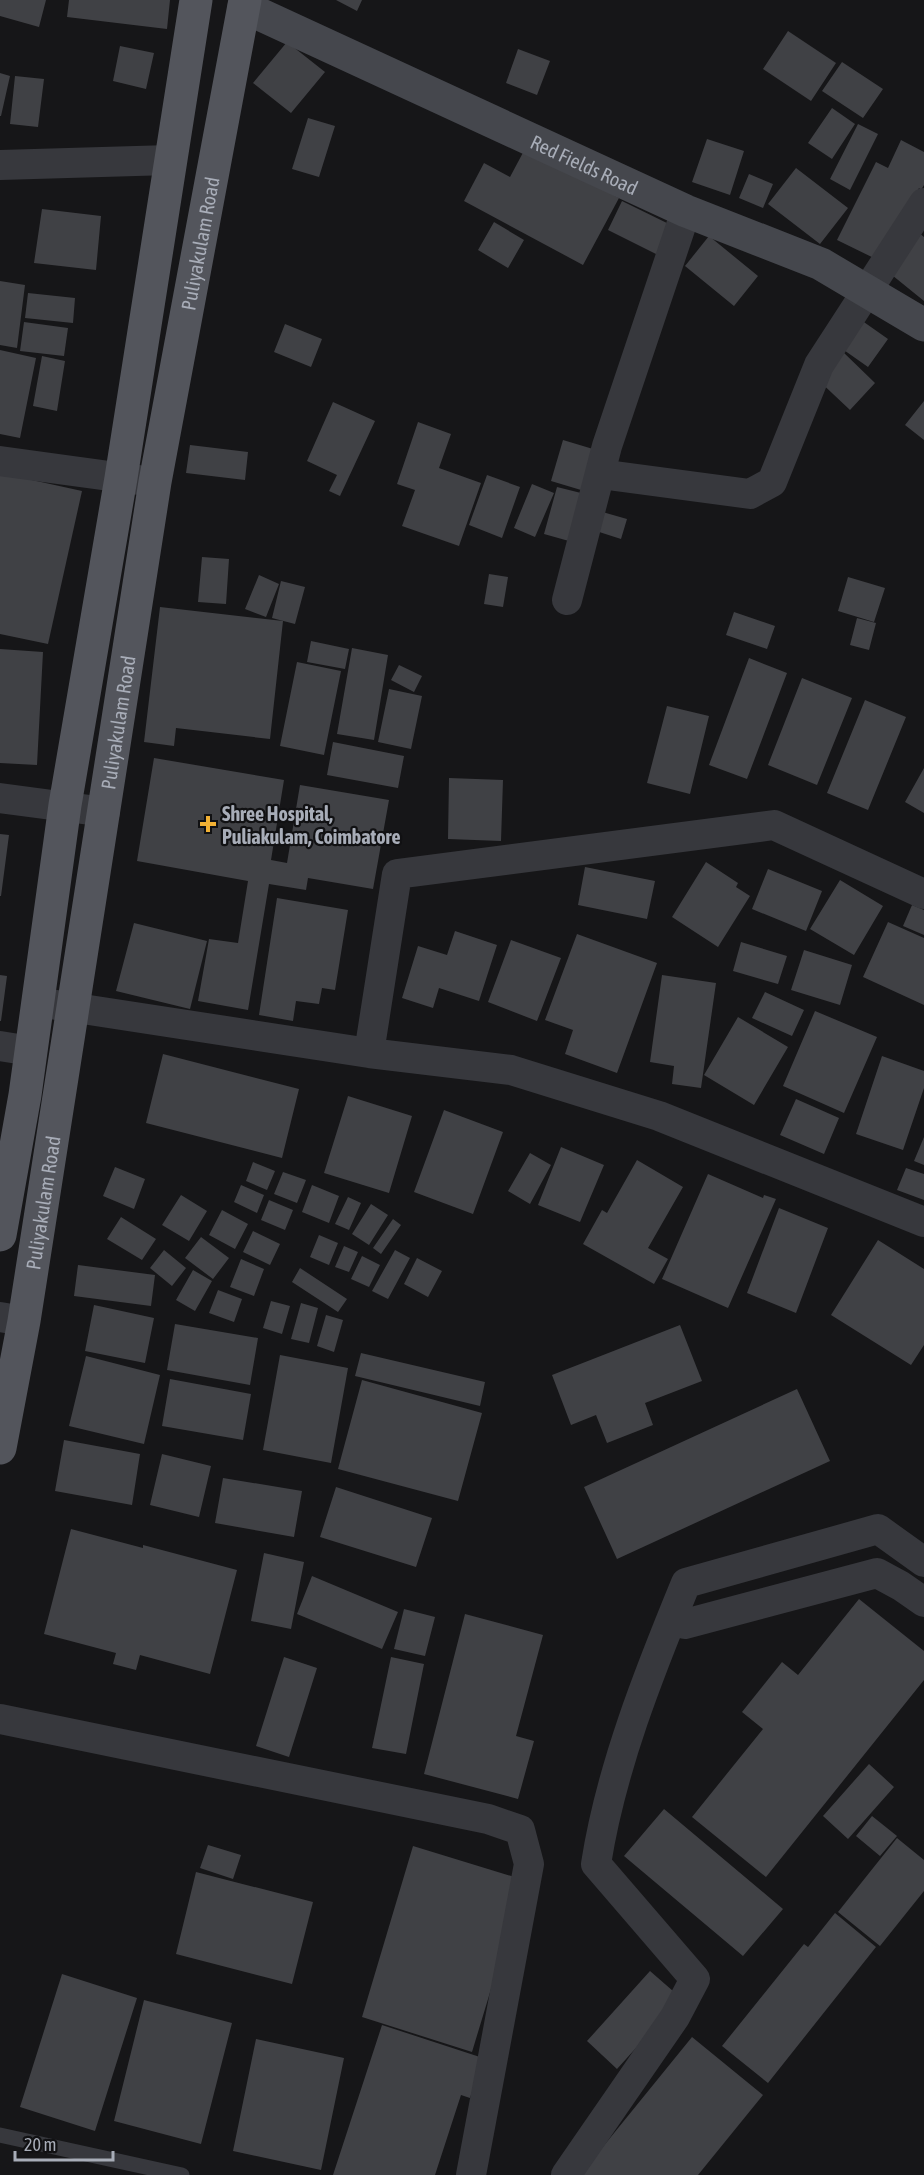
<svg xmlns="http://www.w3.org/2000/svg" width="924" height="2175" font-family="'Asap Condensed',sans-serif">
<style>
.building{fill:#404145}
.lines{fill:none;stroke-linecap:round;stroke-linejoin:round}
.lane{stroke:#37383d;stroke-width:15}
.street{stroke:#37383d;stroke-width:30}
.secondary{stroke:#45474d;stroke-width:33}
.primary{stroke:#53555c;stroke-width:33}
.poi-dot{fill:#f2b134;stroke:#111113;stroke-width:2}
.labels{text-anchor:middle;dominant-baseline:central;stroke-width:4.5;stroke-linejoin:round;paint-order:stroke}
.street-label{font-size:20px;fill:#a8adb8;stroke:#111113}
.poi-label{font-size:20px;font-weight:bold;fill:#a8adb8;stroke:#111113;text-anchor:start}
</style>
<rect width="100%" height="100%" fill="#161618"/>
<path class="building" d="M0 0H46L39 27 0 16Z
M69 0H170L167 29 67 17Z
M336 0H362L357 11Z
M788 31 836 63 811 101 763 69Z
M287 42 325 72 291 113 253 83Z
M120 46 154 53 146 89 113 81Z
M518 49 550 61 537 95 506 83Z
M842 62 883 89 863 118 822 91Z
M0 73 10 76 1 116H0Z
M15 76 44 79 38 127 10 124Z
M832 108 855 124 832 159 808 143Z
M308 118 335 126 319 177 292 169Z
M858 124 878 134 850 190 830 179Z
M707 139 744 151 730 195 692 182Z
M901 140 924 152V185L921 190 919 188 882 262 837 240 876 162 888 168Z
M526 147 619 198 583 265 464 201 484 163 510 177Z
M796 168 848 208 820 244 768 204Z
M749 174 773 184 763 208 739 198Z
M622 201 673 226 658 255 608 230Z
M42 209 101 216 96 270 34 263Z
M494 222 524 240 508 268 478 250Z
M918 232 924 237V301L887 271Z
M709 236 758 276 734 306 685 266Z
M0 281 25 285 17 348 0 345Z
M28 293 75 298 73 323 25 318Z
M861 320 888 339 868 367 841 348Z
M24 322 68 328 64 356 20 351Z
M285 324 322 339 311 367 274 352Z
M0 350 36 358 20 438 0 434Z
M841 350 875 383 850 410 815 377Z
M42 356 65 361 57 411 33 406Z
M924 401V440L905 425Z
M333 402 375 421 340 496 329 491 337 475 307 461Z
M418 422 451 434 439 468 481 483 459 546 402 526 415 490 397 484Z
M563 440 603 452 591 493 551 481Z
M190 445 248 452 245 480 186 473Z
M0 473 82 491 48 644 0 634Z
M487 475 520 487 502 538 469 525Z
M532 484 554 493 535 537 514 528Z
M557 487 589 495 576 543 544 534Z
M599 511 627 519 621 539 593 530Z
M202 557 229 559 226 604 198 602Z
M489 574 508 577 503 607 484 604Z
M259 575 279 584 266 617 245 609Z
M848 577 885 588 874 622 838 611Z
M281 581 305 587 295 624 272 618Z
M160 607 283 621 270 739 176 728 174 746 144 742Z
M734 612 775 626 767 649 726 635Z
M857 618 876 623 869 650 850 645Z
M311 641 349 649 345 669 307 662Z
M352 648 388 655 374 740 337 734Z
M0 649 43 652 37 765 0 763Z
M749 658 787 673 747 779 709 765Z
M297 662 341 671 324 755 280 746Z
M399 665 422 676 414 692 391 680Z
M802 678 852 698 817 785 768 765Z
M389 689 422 696 411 749 378 742Z
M865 700 906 717 868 810 827 793Z
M667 706 709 716 690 794 647 783Z
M333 742 404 756 398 788 327 775Z
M154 758 284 780 271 860 287 863 300 785 389 800 373 889 308 878 306 890 269 884 248 1010 198 1001 209 939 238 943 248 881 137 861Z
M924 768V813L905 802Z
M449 778 503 780 501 841 448 839Z
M0 834 9 835 1 896H0Z
M706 862 738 883 736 887 750 896 718 947 672 917Z
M585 867 655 881 647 919 578 905Z
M768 869 822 891 806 931 752 909Z
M840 880 883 906 854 955 810 929Z
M277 898 348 910 335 990 322 988 319 1004 296 1001 293 1021 259 1015Z
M912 905 924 910V935L903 926Z
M888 922 924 938V1005L863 977Z
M134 923 207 941 190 1009 116 991Z
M455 931 497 945 479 1001 439 988 433 1008 402 998 418 946 447 955Z
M577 934 657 963 617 1073 565 1054 573 1030 545 1020Z
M511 940 561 958 537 1021 488 1002Z
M741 942 787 956 778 984 733 971Z
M804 950 852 965 840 1005 791 990Z
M0 975 7 976 1 1021H0Z
M662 975 716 983 701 1088 672 1084 674 1066 650 1062Z
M765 992 804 1010 792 1036 752 1018Z
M815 1011 877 1037 844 1113 783 1086Z
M738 1017 788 1047 754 1105 704 1075Z
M163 1054 299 1089 282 1158 146 1123Z
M882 1056 924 1071V1088L903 1150 856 1134Z
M348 1096 412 1116 389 1193 324 1173Z
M796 1099 839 1118 824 1154 780 1135Z
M444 1110 503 1132 473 1214 414 1192Z
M924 1137V1165L914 1161Z
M561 1147 604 1165 580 1222 538 1205Z
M530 1153 551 1165 530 1204 508 1191Z
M637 1160 683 1187 648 1248 668 1259 654 1284 583 1244 602 1210 607 1213Z
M253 1162 275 1171 267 1190 246 1181Z
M115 1167 145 1179 134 1209 103 1196Z
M906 1168 924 1174V1200L897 1190Z
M283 1172 306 1180 297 1203 274 1194Z
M708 1174 763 1198 764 1195 776 1199 728 1308 662 1279Z
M241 1185 264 1195 257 1213 234 1202Z
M312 1185 339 1196 329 1223 302 1212Z
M181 1195 207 1211 189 1241 162 1225Z
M348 1197 361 1203 349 1230 335 1224Z
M269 1200 293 1210 285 1230 261 1220Z
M371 1204 388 1215 369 1245 352 1234Z
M779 1208 828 1228 796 1313 747 1293Z
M222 1210 248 1224 235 1249 209 1235Z
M121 1217 156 1239 142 1260 107 1239Z
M393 1219 401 1225 381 1254 373 1248Z
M253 1231 280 1244 270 1265 243 1252Z
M319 1235 338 1243 329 1265 310 1257Z
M201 1237 229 1258 213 1279 185 1258Z
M878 1240 924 1269V1345L911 1365 831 1315Z
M344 1246 358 1252 349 1272 335 1267Z
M164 1250 186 1268 172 1286 150 1268Z
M395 1250 410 1258 388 1299 372 1291Z
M362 1256 380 1265 369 1287 351 1279Z
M417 1258 442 1271 428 1297 404 1284Z
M241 1259 264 1269 254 1296 230 1287Z
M78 1265 155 1275 151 1306 74 1296Z
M300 1268 347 1299 338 1312 292 1282Z
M193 1270 212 1281 195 1311 176 1300Z
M218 1290 242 1299 234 1322 209 1313Z
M271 1301 290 1306 282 1334 263 1328Z
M301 1303 318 1308 309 1343 291 1339Z
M94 1305 154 1318 145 1363 85 1351Z
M326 1315 343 1320 334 1352 317 1346Z
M175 1324 258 1338 250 1385 167 1370Z
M680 1325 702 1381 645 1403 653 1425 607 1443 596 1415 571 1425 552 1375Z
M361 1353 485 1382 480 1406 355 1376Z
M280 1355 348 1368 331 1463 263 1450Z
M86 1356 160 1375 144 1444 69 1426Z
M170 1379 251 1394 243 1440 162 1426Z
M362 1380 482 1413 458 1501 338 1469Z
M797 1389 830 1461 617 1559 584 1487Z
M64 1440 140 1454 132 1505 55 1491Z
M162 1454 211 1466 199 1517 150 1505Z
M223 1478 302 1491 294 1537 215 1523Z
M336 1487 432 1518 416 1567 320 1537Z
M71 1529 143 1548V1545L237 1570 210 1674 140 1655 136 1670 113 1664 116 1653 44 1634Z
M264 1553 304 1562 291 1629 251 1621Z
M312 1576 398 1612 382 1649 297 1614Z
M859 1599 924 1651V1680L766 1877 692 1817 763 1729 742 1712 782 1662 798 1675Z
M404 1609 435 1617 425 1656 394 1649Z
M465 1614 543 1635 516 1736 534 1741 518 1799 424 1774Z
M284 1657 317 1668 289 1757 256 1746Z
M391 1657 424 1664 406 1754 372 1748Z
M869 1764 894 1787 848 1839 823 1816Z
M664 1809 783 1909 743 1956 624 1856Z
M872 1816 897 1836 880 1856 856 1836Z
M897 1838 924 1860V1891L880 1946 838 1912Z
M208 1845 241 1855 233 1879 200 1868Z
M413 1846 524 1880 472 2052 362 2017Z
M196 1872 313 1902 292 1984 176 1954Z
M835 1913 876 1947 768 2083 722 2046 804 1944 808 1947Z
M650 1971 681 1998 617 2069 587 2041Z
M62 1974 137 1998 95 2131 20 2107Z
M144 2000 232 2023 201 2144 114 2121Z
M382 2025 483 2058 470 2098 461 2095 435 2175H333Z
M692 2037 763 2095 698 2175H580Z
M256 2039 344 2058 321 2170 233 2151Z"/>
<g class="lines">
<path class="lane" d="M0 2135 182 2175"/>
<path class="street" d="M0 165 170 160
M0 461 146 481
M600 474 750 494 772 482 819 365 924 203
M567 600 607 446 686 211
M0 798 105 812
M37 1002 369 1053 511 1070 659 1116 924 1222
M0 1046 31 1051
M369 1053 397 874 774 825 924 894
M0 1317 24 1321
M685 1624 877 1573 901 1586 924 1602
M0 1719 488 1819 520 1830 529 1864 471 2175
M566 2175 675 2017 695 1979 596 1864C611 1768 649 1673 686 1583L878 1529 924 1562"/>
<path class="secondary" id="s1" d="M244 7 686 211 821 264 924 325"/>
<g class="primary">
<path d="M0 1235 25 1095 65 805 121 478 196 0"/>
<path id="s2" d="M0 1448 24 1321 155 482 245 0"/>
</g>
</g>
<path class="poi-dot" d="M205 815h6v6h6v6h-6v6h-6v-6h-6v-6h6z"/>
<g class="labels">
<g class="street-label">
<text stroke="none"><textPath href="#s1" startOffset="375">Red Fields Road</textPath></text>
<text stroke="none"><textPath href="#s2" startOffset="1221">Puliyakulam Road</textPath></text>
<text stroke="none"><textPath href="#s2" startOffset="735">Puliyakulam Road</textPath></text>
<text stroke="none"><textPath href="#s2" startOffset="249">Puliyakulam Road</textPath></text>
</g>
<g class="poi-label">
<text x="222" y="813">Shree Hospital,<tspan x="222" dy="23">Puliakulam, Coimbatore</tspan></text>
</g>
</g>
<path d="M15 2151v9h98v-9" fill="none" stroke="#a8adb8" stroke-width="3"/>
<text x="24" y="2151" font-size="18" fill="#a8adb8" stroke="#111113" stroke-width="4.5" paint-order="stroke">20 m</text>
</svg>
